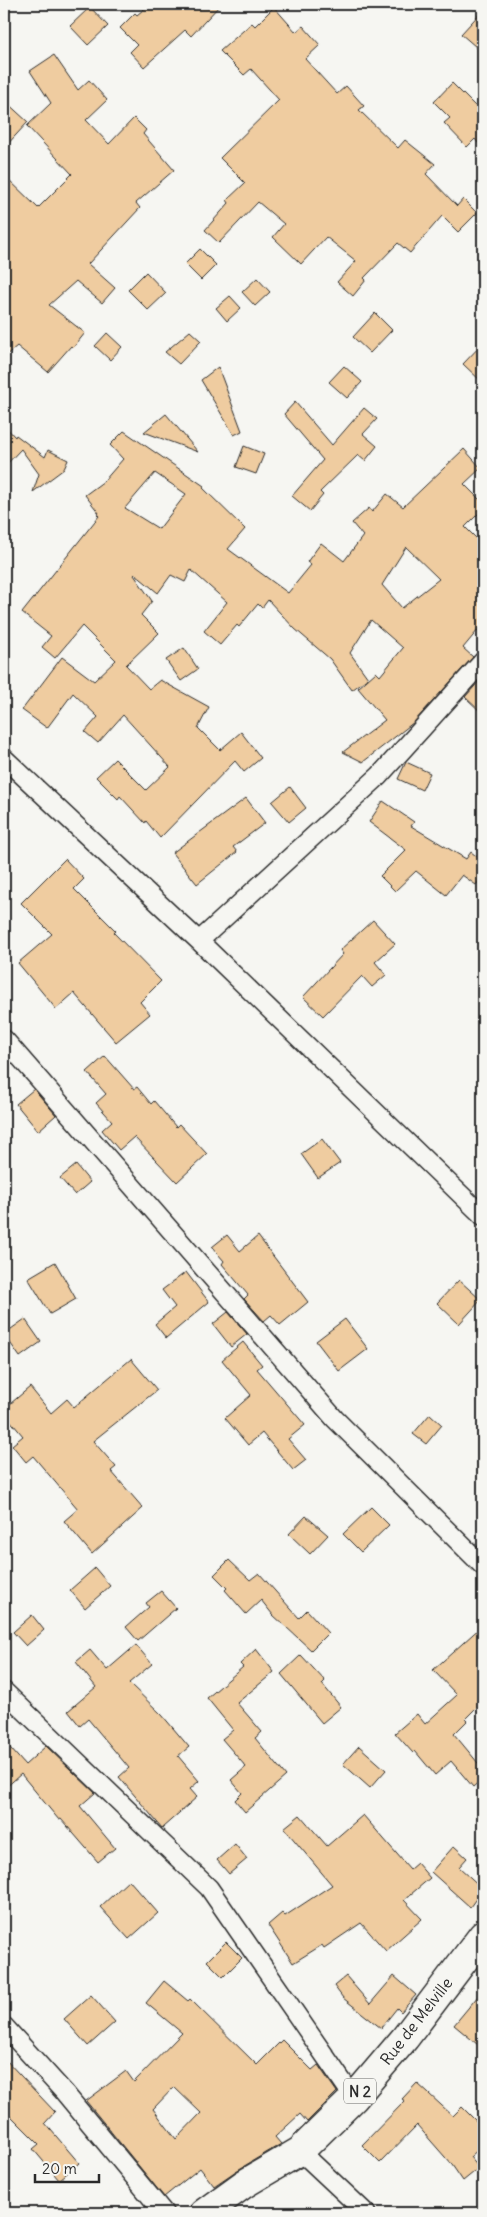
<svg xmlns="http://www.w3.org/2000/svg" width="487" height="2217" font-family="Delius,sans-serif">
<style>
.building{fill:#efcca0;stroke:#2b2b2b;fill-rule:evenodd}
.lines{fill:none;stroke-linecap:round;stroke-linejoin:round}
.minor-casing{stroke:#2b2b2b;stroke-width:21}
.primary-casing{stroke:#2b2b2b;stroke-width:31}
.minor{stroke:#f6f6f2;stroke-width:18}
.primary{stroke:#f6f6f2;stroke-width:28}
.labels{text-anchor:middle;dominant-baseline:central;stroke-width:4;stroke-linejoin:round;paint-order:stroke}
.shield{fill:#f6f6f2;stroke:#686867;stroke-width:1}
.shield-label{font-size:15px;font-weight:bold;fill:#2b2b2b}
.street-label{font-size:16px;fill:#2b2b2b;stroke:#f6f6f2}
</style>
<rect width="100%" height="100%" fill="#f6f6f2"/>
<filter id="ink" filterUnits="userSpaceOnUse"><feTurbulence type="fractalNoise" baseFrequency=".02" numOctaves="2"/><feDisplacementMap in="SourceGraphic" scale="10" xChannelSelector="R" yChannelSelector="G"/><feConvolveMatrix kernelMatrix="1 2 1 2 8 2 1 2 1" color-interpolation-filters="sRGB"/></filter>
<g filter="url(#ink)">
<path class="building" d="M150 4H221L191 36 185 30 144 67 130 52 137 45 120 28 135 13 137 15Z
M90 7 108 26 88 45 70 26Z
M274 7 296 32 303 26 320 45 305 59 337 94 346 86 364 106 359 110 398 148 405 140 435 164 426 174 457 206 463 199 477 213 458 232 442 216 410 253 398 243 364 278 366 280 353 296 337 282 356 261 326 237 301 264 273 237 284 224 258 202 219 243 205 230 229 203 227 200 245 183 220 158 279 100 251 69 244 75 220 51 252 23 255 26Z
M483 10V53L461 34Z
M54 55 78 90 89 80 107 100 86 120 109 144 134 118 146 130 143 134 174 170 136 203 140 208 88 264 115 288 102 303 76 281 49 305 85 333 73 348 71 346 48 372 17 346 4 357V175L38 208 72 174 27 126 51 103 30 71Z
M452 83 483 114V149L475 139 467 147 444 123 450 118 434 102Z
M4 100 28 122 4 148Z
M200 249 216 265 201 280 185 264Z
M146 272 166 293 148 310 128 290Z
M257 278 270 292 255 306 242 292Z
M230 296 241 308 227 321 216 308Z
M375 313 392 330 370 353 353 337Z
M190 331 201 341 179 364 165 352Z
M107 333 122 347 110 360 95 346Z
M483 343V383L463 364Z
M344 366 362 382 347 398 329 382Z
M218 367 242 431 234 435 201 380Z
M295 402 332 445 364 408 377 419 363 434 377 446 365 461 358 455 320 492 323 495 310 511 292 496 323 460 284 414Z
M166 414 198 452 144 432Z
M4 425 15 437 16 435 45 457 48 450 68 460 64 469 33 492 39 474 21 449 4 467Z
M124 431 204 486 203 488 245 529 228 549 288 593 311 565 307 562 321 543 344 561 363 536 352 523 369 508 372 512 387 494 403 507 464 449 481 468 464 484 483 503V509L465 527 483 545V624L463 648 473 657 414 722 363 762 343 752 385 720 358 688 376 672 380 676 403 648 371 620 350 653 368 678 352 690 330 659 295 629 268 600 262 608 258 604 239 627 237 625 220 645 204 631 227 602 191 570 185 582 171 575 158 593 135 574 134 575 152 601 141 615 159 633 126 665 149 689 160 680 209 707 198 728 220 750 241 732 261 758 244 772 235 761 160 838 146 821 145 823 120 796 118 799 96 777 115 759 146 790 170 767 123 715 98 743 85 732 98 717 73 693 47 728 22 710 62 657 94 681 116 660 82 626 55 658 42 647 51 636 22 613 99 516 97 514 99 513 85 495 104 481 123 459 110 445ZM155 473 186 494 159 529 125 508ZM406 547 439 579 402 608 382 585Z
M244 446 264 454 256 474 236 467Z
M184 648 198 669 181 681 166 660Z
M483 677V714L465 697Z
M406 762 430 773 422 790 398 779Z
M290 787 306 808 289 822 272 802Z
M246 798 265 823 233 847 237 852 197 884 172 853Z
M383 801 414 822 411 826 466 859 471 852 483 861V876L476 885 462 875 446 895 416 871 395 891 380 876 406 850 369 822Z
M65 859 84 879 74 889 116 931 114 933 161 981 140 1002 150 1014 116 1042 74 993 56 1009 18 963 52 934 21 903Z
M373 920 395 944 375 962 386 975 372 987 362 976 323 1016 303 997 343 954 340 950Z
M105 1056 134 1089 137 1087 151 1104 154 1101 176 1127 179 1124 207 1154 177 1182 134 1137 119 1150 102 1130 112 1121 96 1103 106 1094 87 1072Z
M34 1089 56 1115 38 1131 16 1104Z
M322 1139 340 1163 318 1178 301 1154Z
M76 1165 90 1182 75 1195 60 1178Z
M227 1235 240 1251 258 1236 308 1302 280 1325 271 1315 264 1321 244 1299 248 1295 222 1264 224 1261 212 1247Z
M55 1262 76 1299 50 1314 28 1278Z
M186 1272 209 1302 166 1338 155 1324 175 1307 162 1290Z
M459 1280 481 1300 459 1324 437 1303Z
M228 1312 247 1334 231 1347 213 1324Z
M25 1319 41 1342 20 1357 4 1334Z
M345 1319 368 1349 339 1371 316 1341Z
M243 1342 262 1365 257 1369 305 1425 288 1439 306 1460 293 1470 262 1433 248 1445 225 1418 251 1395 222 1360Z
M131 1359 157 1390 93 1441 116 1467 111 1471 143 1508 92 1554 64 1521 78 1509 33 1456 26 1462 12 1445 23 1436 4 1413V1409L30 1387 51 1413 67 1399 74 1407Z
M430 1414 442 1425 426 1444 413 1434Z
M371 1507 389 1525 361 1552 343 1534Z
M306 1516 328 1535 310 1554 289 1534Z
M229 1560 250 1580 259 1573 299 1618 307 1610 328 1633 311 1650 273 1615 261 1600 246 1614 225 1590 227 1588 214 1575Z
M95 1568 110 1586 85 1608 70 1590Z
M161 1591 176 1608 138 1641 126 1627 149 1607 146 1603Z
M32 1615 44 1630 26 1646 13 1632Z
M483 1625V1701L465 1719 467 1721 454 1734 483 1769V1778L473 1787 451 1761 435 1775 415 1751 413 1753 395 1733 417 1714 425 1724 457 1695 433 1670Z
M136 1645 152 1664 129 1683 162 1715 189 1747 178 1756 199 1781 190 1789 197 1797 162 1828 119 1777 129 1768 88 1719 80 1726 68 1711 96 1687 76 1662 90 1650 107 1670Z
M256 1649 274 1672 237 1703 262 1732 255 1738 286 1776 245 1812 235 1800 242 1793 231 1780 246 1767 222 1739 233 1730 207 1698 243 1667 240 1664Z
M301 1655 325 1681 322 1684 341 1707 322 1723 281 1674Z
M4 1741 25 1765 46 1746 95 1793 80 1806 115 1848 98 1862 61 1819 59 1820 21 1774 4 1789Z
M359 1746 386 1770 370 1788 343 1764Z
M300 1815 327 1846 363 1815 410 1869 417 1863 430 1878 404 1900 422 1919 386 1951 361 1923 324 1948 322 1945 293 1963 268 1925 282 1913 285 1916 332 1885 284 1828Z
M235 1844 247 1859 229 1874 217 1860Z
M454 1846 467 1858 459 1867 483 1889 470 1907 431 1872Z
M129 1880 158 1913 129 1939 100 1907Z
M226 1942 242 1958 223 1977 207 1961Z
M346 1976 370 2004 394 1976 416 1995 401 2012 397 2008 381 2028 343 1998 334 1986Z
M164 1981 188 2001 190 1999 257 2065 282 2040 312 2070 318 2065 337 2092 307 2122 300 2114 275 2137 281 2144 236 2171 214 2186 200 2168 164 2197 86 2101 126 2071 134 2082 182 2033 146 2003ZM174 2087 201 2113 176 2139 153 2109Z
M483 1990V2049L454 2025Z
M91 1995 115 2022 88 2046 64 2019Z
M4 2058 55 2112 45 2123 79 2163 59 2180 33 2149 39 2144 4 2109Z
M417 2083 453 2116 462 2107 483 2128V2145L470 2157 479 2168 463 2181 452 2165 417 2125 380 2163 362 2145 405 2101 402 2099Z"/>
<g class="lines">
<defs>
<path id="minor" d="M4 758 199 941 483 1216
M199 941 379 776 483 661
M4 1039 335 1419 483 1566
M4 1691 209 1888 354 2098
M4 2026 64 2092 164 2213
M300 2151 366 2213"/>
<path id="primary" d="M204 2213 244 2184 300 2151 354 2098 405 2038 483 1935"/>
</defs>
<use href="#minor" class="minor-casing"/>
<use href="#primary" class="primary-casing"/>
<use href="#minor" class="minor"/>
<use href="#primary" class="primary"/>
</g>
</g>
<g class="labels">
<rect class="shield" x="344" y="2078.5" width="32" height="25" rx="4"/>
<g class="shield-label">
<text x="360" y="2091">N 2</text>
</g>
<g class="street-label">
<text transform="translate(416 2021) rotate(-52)">Rue de Melville</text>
</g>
</g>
<rect width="487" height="2217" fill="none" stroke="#f6f6f2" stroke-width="20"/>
<rect x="10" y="10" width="467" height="2197" fill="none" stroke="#2b2b2b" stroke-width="2" filter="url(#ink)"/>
<path d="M35 2174v8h64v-8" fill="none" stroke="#2b2b2b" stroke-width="2.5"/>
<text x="42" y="2174" font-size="15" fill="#2b2b2b" stroke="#f6f6f2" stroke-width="4" paint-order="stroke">20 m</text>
</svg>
